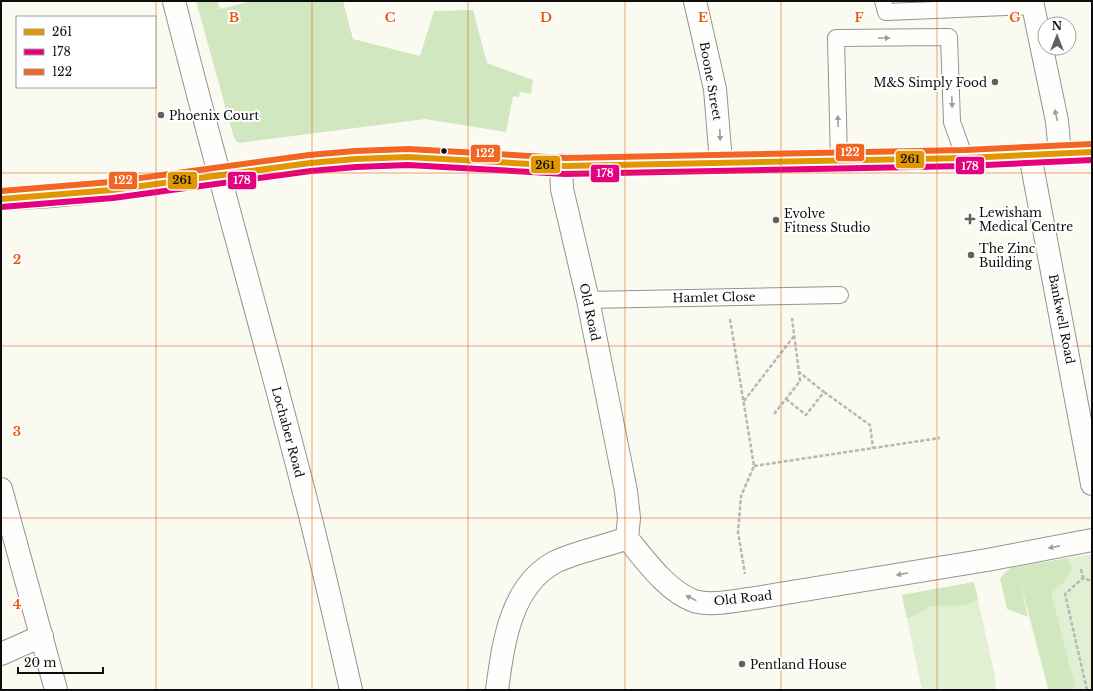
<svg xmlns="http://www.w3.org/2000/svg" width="1093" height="691" font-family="'Libre Baskerville',serif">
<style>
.green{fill:#e1f0d2}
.forest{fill:#d1e7c0}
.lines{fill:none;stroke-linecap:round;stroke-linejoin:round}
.service-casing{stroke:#949490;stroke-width:18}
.minor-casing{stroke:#949490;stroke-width:24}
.trunk-casing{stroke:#81817d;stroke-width:24}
.path{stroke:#b8b8b6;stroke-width:2.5;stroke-dasharray:4 2;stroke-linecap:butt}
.service{stroke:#fefefd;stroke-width:16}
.minor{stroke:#fefefd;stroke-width:22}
.trunk{stroke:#eae4d7;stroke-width:22}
.bus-1-casing{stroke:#fff;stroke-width:9}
.bus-2-casing{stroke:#fff;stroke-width:9}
.bus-3-casing{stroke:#fff;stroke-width:9}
.bus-1{stroke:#e09701;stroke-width:6}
.bus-2{stroke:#e5007d;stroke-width:6}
.bus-3{stroke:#f26522;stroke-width:6}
.oneway{fill:#9e9e9d}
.grid{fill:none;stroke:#e8590c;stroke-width:1;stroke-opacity:0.55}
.poi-dot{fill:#60605d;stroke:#fff;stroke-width:1.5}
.bus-dot{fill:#0d0d0d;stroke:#fff;stroke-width:1.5}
.labels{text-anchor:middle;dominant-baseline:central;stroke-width:4;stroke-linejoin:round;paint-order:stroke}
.street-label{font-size:12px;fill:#0d0d0d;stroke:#fff}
.poi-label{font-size:12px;fill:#0d0d0d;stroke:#fff;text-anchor:start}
.grid-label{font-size:13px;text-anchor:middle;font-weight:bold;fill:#e8590c;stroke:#fff;stroke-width:4;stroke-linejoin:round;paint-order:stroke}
.line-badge{stroke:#fff;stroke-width:1.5}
.badge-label{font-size:11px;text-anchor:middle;font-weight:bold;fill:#fff}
.pale-badge-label{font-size:11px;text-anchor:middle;font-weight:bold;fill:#111}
</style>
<rect width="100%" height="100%" fill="#fafaf1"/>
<path class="green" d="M1092 554V690H1048L1016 567Z
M974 582 994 672 996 690H922L902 595Z"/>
<path class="forest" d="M196 1H218L220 9 252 1H343L353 39 420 56 434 11 473 10 487 63 533 80 531 94 520 92 519 97 513 96 506 132 425 119 238 143 234 138Z
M1068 558 1072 570 1064 582 1051 593 1076 690H1049L1018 572 1028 617 1007 609 1000 578 1010 568Z
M974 582 978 599 966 605 931 606 912 617 907 618 902 595Z"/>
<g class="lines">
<defs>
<path id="service" d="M883 1 886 12 1033 6
M839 160 836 38 949 37 952 122 965 158
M588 300 840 295"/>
<path id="minor" d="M174 1C215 165 262 328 304 492 321 557 336 624 351 690
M695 1 715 89 721 162
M1032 1 1057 121 1060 154
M1030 155 1092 484
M561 165 562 189 588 300 626 491 629 518 627 538C645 560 667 591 694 601 711 606 733 601 749 599L987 560 1092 540
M1 489 56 690
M1 654 42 636
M497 690C503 645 510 586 555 562 578 551 604 547 627 538"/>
<path id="trunk" d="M1 199 52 196 112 190 310 163 355 159 408 157 565 166 965 158 1092 152"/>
</defs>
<use href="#service" class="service-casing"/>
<use href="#minor" class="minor-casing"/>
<use href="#trunk" class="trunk-casing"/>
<path class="path" d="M730 319 754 466 741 496 738 532 745 574
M824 392 870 425 873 448
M786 399 806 415 824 392 799 372
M744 401 794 336
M774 414 800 381 792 318
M754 466 940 438
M1081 569 1083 578
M1087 690 1065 594 1083 578 1092 581"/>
<use href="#service" class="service"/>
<use href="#minor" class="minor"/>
<use href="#trunk" class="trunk"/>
<defs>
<path id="bus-1" d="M1 199 112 190 310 163 355 159 408 157 565 166 965 158 1092 152"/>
<path id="bus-2" d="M1 207 113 198 311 171 356 167 408 165 565 174 965 166 1092 160"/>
<path id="bus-3" d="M1 191 111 182 309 155 355 151 408 149 565 158 965 150 1092 144"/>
</defs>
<use href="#bus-1" class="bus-1-casing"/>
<use href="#bus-2" class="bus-2-casing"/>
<use href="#bus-3" class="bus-3-casing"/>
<use href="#bus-1" class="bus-1"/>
<use href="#bus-2" class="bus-2"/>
<use href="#bus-3" class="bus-3"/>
</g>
<defs><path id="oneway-solid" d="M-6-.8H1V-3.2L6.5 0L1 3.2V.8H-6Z"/></defs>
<g class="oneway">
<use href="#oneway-solid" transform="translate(884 38)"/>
<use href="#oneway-solid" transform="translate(952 102) rotate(88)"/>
<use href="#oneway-solid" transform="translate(1056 115) rotate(-102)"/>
<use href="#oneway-solid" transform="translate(838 121) rotate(-91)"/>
<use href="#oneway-solid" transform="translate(720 135) rotate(88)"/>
<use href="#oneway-solid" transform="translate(1054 547) rotate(169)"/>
<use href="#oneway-solid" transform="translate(902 574) rotate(170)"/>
<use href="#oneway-solid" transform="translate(691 598) rotate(-154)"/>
</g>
<path class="grid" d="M156 1V690M312 1V690M468 1V690M625 1V690M781 1V690M937 1V690M1 173H1092M1 346H1092M1 518H1092"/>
<g class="poi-dot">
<circle cx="995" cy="82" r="4"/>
<circle cx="161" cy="115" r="4"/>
<path d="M968 213h4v4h4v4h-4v4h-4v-4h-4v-4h4z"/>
<circle cx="776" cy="220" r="4"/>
<circle cx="971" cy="255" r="4"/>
<circle cx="742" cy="664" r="4"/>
</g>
<circle class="bus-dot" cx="444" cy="151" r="3.5"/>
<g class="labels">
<g class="street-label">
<text transform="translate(711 81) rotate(80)">Boone Street</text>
<text transform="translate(714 297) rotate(-1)">Hamlet Close</text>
<text transform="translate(590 312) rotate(78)">Old Road</text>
<text transform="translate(1062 319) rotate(79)">Bankwell Road</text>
<text transform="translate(288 432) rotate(75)">Lochaber Road</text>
<text transform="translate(743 598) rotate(-6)">Old Road</text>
</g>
<g class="poi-label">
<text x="987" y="82" text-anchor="end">M&amp;S Simply Food</text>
<text x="169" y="115">Phoenix Court</text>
<text x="979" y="212">Lewisham<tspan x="979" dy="14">Medical Centre</tspan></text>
<text x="784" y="213">Evolve<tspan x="784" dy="14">Fitness Studio</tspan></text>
<text x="979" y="248">The Zinc<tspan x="979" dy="14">Building</tspan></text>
<text x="750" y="664">Pentland House</text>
</g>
</g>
<g class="grid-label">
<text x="234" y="22">B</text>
<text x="390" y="22">C</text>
<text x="546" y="22">D</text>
<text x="703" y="22">E</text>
<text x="859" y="22">F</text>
<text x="1015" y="22">G</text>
<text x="17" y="264">2</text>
<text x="17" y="436">3</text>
<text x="17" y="609">4</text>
</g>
<g class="line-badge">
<rect x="835" y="143" width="30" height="19" rx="4" fill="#f26522"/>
<rect x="470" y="144" width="31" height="19" rx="4" fill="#f26522"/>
<rect x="895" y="150" width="30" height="19" rx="4" fill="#e09701"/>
<rect x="530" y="155" width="31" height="19" rx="4" fill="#e09701"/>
<rect x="955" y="156" width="30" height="19" rx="4" fill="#e5007d"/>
<rect x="590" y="164" width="30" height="19" rx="4" fill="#e5007d"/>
<rect x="108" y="171" width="30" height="19" rx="4" fill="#f26522"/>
<rect x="167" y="171" width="31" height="19" rx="4" fill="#e09701"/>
<rect x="227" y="171" width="30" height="19" rx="4" fill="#e5007d"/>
</g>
<g class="badge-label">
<text x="850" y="156">122</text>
<text x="485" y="157">122</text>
<text x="970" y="170">178</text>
<text x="605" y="177">178</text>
<text x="123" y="184">122</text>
<text x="242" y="184">178</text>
</g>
<g class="pale-badge-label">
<text x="910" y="163">261</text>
<text x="545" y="169">261</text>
<text x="182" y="184">261</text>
</g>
<rect width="1093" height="691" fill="none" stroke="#0d0d0d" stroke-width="4"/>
<rect x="16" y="16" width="140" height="72" fill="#ffffff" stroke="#9e9e9e"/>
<rect x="24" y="29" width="20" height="6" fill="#e09701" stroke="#9e9e9e"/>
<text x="52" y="36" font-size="12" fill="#0d0d0d">261</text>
<rect x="24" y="49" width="20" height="6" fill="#e5007d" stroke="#9e9e9e"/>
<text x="52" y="56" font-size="12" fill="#0d0d0d">178</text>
<rect x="24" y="69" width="20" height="6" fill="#f26522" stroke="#9e9e9e"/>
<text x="52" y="76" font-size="12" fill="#0d0d0d">122</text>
<g transform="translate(1057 36)"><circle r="19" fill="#ffffff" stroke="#9e9e9e"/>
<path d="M0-3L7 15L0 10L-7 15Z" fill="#60605d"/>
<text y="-6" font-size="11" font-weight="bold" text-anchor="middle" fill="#0d0d0d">N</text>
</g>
<path d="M18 667v6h85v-6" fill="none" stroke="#0d0d0d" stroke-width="2"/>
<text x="24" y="667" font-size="12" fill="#0d0d0d" stroke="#ffffff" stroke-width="3" paint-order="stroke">20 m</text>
</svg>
